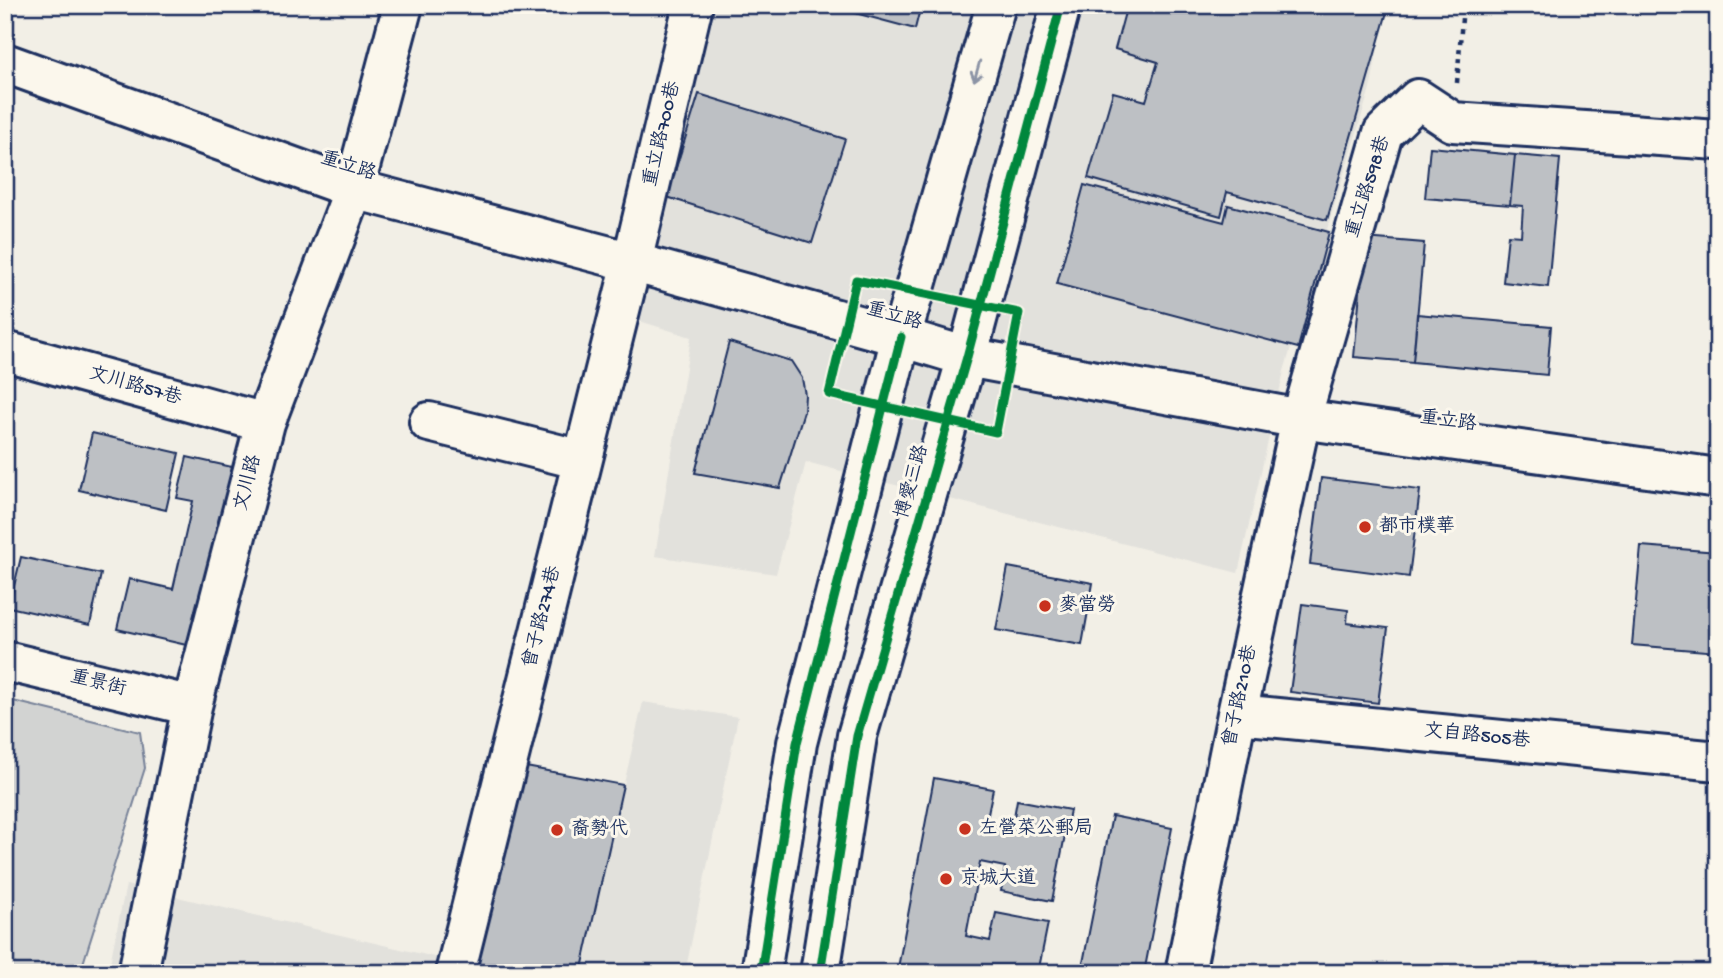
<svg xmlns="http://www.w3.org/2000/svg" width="1723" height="978" font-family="'Gochi Hand','LXGW WenKai TC',sans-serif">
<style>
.built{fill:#e2e1dc}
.green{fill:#d2d3d2;stroke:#768198;stroke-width:2}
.building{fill:#bdc0c4;stroke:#1b2f5e;stroke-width:2}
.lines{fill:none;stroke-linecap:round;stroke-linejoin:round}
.minor-casing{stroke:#1b2f5e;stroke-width:44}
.path{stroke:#1b2f5e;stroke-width:4.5;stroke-dasharray:5 5;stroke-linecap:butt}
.minor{stroke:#fbf7ec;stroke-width:38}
.cycleway-casing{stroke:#fbf7ec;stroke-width:13}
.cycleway{stroke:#00873e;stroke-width:9}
.oneway{stroke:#8b93a5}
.poi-dot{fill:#c8321e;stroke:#fbf7ec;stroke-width:2.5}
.labels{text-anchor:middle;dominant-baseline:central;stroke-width:6;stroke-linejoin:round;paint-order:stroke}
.street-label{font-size:19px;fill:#1b2f5e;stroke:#fbf7ec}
.poi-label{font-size:19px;fill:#1b2f5e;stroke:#fbf7ec;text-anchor:start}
</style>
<rect width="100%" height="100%" fill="#f2efe6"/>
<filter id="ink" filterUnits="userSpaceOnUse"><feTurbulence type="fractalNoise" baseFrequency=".0143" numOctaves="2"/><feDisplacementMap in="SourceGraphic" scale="14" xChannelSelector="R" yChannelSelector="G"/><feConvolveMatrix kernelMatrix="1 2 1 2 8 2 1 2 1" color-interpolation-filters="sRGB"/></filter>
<g filter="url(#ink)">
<path class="built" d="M700 5H1386L1371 85 1284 371 1238 573 806 462 776 574 655 556 691 337 630 318Z
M643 702 738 717 685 973H580Z
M126 885 439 958 435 973H108Z"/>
<path class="green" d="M5 699 140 732 145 768 80 973H5Z"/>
<path class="building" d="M825 5H921L915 29Z
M1127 5H1389L1327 220 1227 192 1221 216 1088 178 1113 92 1146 101 1158 62 1115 49Z
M699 94 845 139 812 243 667 197Z
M1430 147 1515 155 1510 205 1425 198Z
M1515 155 1560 159 1548 287 1503 282 1508 235 1521 236 1523 206 1510 205Z
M1084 185 1224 222 1228 205 1329 232 1298 348 1057 284Z
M1365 238 1424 243 1413 362 1354 357Z
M1417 314 1551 326 1547 375 1413 362Z
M729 342 791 361 802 378 805 395 804 411 780 488 695 473Z
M92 433 179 453 166 510 79 490Z
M187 457 250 471 208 650 117 629 129 579 173 589 193 501 177 498Z
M1321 478 1420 490 1409 577 1310 564Z
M1641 546 1718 552V652L1632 645Z
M21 557 101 574 90 625 9 607Z
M1008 567 1093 583 1082 645 996 630Z
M1302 604 1348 610 1347 623 1388 628 1378 703 1290 692Z
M515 765 623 785 581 973H469Z
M934 778 993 789 986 823 1012 828 1017 800 1070 810 1052 901 1001 891 1005 867 980 862 966 936 990 941 996 913 1048 923 1038 973H897Z
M1112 816 1172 828 1144 973H1081Z"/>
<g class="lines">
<defs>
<path id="minor" d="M5 63 354 189 632 262 901 337 967 357 1301 419 1718 478
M5 351 265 423
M429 422 582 460
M5 661 192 706
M1237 714 1718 761
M138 973 192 706 265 423 354 189 403 5
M455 973 632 262 693 5
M761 973 797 743 901 337 996 5
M820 973 857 736 967 357 1061 5
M1185 973 1237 714 1301 419 1383 133 1418 99 1453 122 1718 140"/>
</defs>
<use href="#minor" class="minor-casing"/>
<path class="path" d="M1457 83 1463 5"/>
<use href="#minor" class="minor"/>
<defs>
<path id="cycleway" d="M856 280 1019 313 996 432 829 394Z
M761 973 797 743 901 337
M820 973 857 736 967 357 1061 5"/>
</defs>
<use href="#cycleway" class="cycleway-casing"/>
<use href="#cycleway" class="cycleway"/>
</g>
<defs><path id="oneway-shaft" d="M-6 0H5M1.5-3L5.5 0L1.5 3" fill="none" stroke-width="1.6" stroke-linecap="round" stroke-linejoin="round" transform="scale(1.75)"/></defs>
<use class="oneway" href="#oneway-shaft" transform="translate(977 71) rotate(106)"/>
</g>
<g class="poi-dot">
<circle cx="1365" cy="527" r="7"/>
<circle cx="1045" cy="606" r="7"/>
<circle cx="965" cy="829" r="7"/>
<circle cx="557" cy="830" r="7"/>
<circle cx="946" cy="879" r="7"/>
</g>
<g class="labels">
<g class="street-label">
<text transform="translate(663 134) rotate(-77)">重立路700巷</text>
<text transform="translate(348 167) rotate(18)">重立路</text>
<text transform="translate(1369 187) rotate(-72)">重立路598巷</text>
<text transform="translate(894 317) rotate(16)">重立路</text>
<text transform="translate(135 387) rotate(16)">文川路57巷</text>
<text transform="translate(1448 422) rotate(8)">重立路</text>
<text transform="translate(913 482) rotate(-74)">博愛三路</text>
<text transform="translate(249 483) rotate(-75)">文川路</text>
<text transform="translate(543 617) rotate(-76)">曾子路274巷</text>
<text transform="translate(98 684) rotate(14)">重景街</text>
<text transform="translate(1241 696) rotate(-78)">曾子路210巷</text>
<text transform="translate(1477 737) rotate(6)">文自路505巷</text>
</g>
<g class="poi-label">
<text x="1379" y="527">都市樸華</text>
<text x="1059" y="606">麥當勞</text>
<text x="979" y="829">左營菜公郵局</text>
<text x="571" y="830">裔勢代</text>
<text x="960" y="879">京城大道</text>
</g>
</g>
<rect width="1723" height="978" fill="none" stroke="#fbf7ec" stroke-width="28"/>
<rect x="14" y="14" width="1695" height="950" fill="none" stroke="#1b2f5e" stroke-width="2.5" filter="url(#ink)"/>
</svg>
